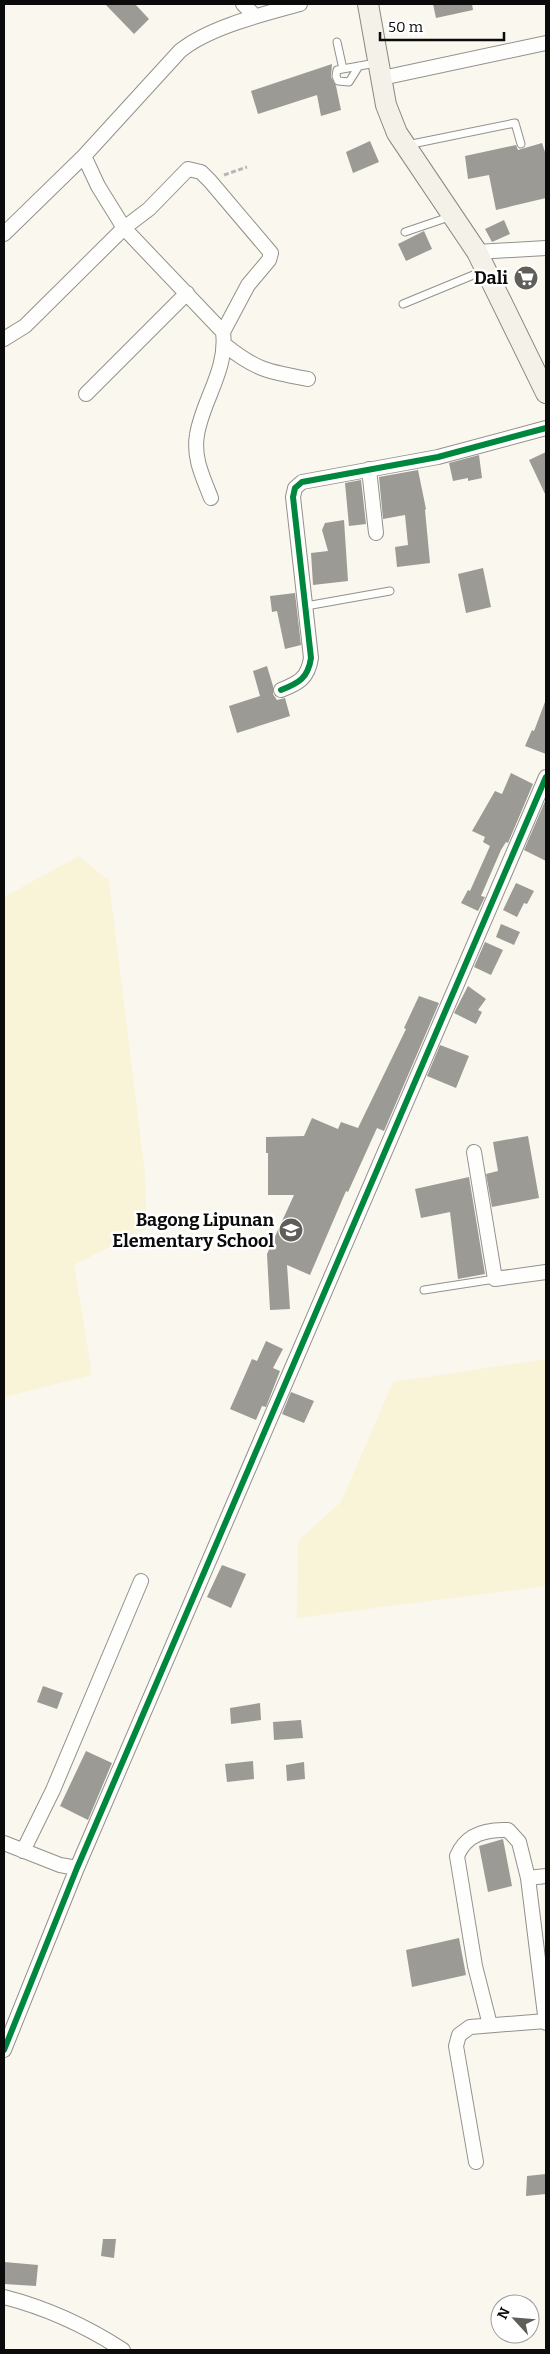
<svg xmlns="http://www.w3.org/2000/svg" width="550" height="2354" font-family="Bitter,serif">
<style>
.farmland{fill:#f9f3d8}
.building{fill:#9c9a94}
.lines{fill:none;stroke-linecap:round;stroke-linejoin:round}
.lane-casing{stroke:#93918d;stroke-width:9}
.street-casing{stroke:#93918d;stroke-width:16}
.secondary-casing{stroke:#898884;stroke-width:22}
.path{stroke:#b7b6b5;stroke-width:3;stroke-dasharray:5 2.5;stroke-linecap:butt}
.lane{stroke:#fefefc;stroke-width:7}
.street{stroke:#fefefc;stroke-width:14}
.secondary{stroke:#f4f2e8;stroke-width:20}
.cycleway-casing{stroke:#fff;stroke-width:9}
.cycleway{stroke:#00873e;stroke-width:6}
.labels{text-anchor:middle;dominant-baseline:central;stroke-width:5;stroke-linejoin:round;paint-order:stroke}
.poi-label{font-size:18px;font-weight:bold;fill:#0b0b0b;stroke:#fff;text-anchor:end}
</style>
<rect width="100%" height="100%" fill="#faf7ee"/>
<path class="farmland" d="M79 856 109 881 145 1175 147 1228 74 1265 92 1375 4 1397V897Z
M546 1359V1586L297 1618 298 1541 341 1502 393 1382Z"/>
<path class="building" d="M105 4H135L149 19 134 34Z
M433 4H472L473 10 436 18Z
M332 64 331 77 336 86 341 110 321 116 317 95 258 114 251 91Z
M370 141 379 162 353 173 346 152Z
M542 143 546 155V198L496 210 489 175 468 179 465 156 516 145 518 150Z
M504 220 510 234 492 242 485 229Z
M424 231 432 249 406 261 398 244Z
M546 452V496L529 460Z
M479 455 482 478 468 481V478L453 481 449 463Z
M418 470 426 509 425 510 430 563 397 567 395 547 408 545 405 515 383 519 379 477Z
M361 480 366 524 349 526 345 483Z
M344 520 348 581 313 585 311 553 328 551 322 530 325 523Z
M483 568 491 607 466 613 458 574Z
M295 593 301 645 285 649 277 611 272 612 270 596Z
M267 666 273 686V694L277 700 285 698 290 716 237 733 229 706 260 696 253 671Z
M545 702H546V754L525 746 532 730 534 731Z
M511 773 533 784 508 843 506 842 501 850 481 896 485 897 478 911 461 903 468 890 470 891 490 846 483 842 485 837 472 831 495 791 502 794Z
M546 799V861L524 850Z
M516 883 534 891 527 904 524 903 517 917 503 910Z
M501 924 520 932 514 945 496 937Z
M485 942 503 950 491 975 474 967Z
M468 986 486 999 478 1010 482 1012 476 1024 454 1013Z
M419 996 439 1003 384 1131 377 1128 348 1192 346 1191 310 1275 287 1265 290 1309 270 1310 267 1254 294 1195H268V1153H266V1137L304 1136 312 1118 338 1129 341 1122 358 1128 406 1029 404 1028Z
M440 1045 469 1056 456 1088 427 1076Z
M528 1136 539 1198 492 1207 486 1174 498 1171 493 1142Z
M469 1177 485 1274 458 1279 450 1212 421 1218 415 1189Z
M266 1341 283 1349 273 1368 280 1371 266 1407 262 1406 256 1420 230 1409 252 1359 257 1361Z
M291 1392 314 1401 304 1423 282 1414Z
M222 1565 246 1574 231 1608 207 1597Z
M43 1686 63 1693 57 1709 37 1702Z
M260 1703 261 1720 231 1724 230 1708Z
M301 1720 303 1738 274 1740 273 1722Z
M86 1751 112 1763 88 1820 60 1806Z
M253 1761 254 1779 227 1782 225 1764Z
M304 1762 305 1779 287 1781 286 1765Z
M503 1839 512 1886 488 1892 479 1846Z
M459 1938 466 1975 412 1987 406 1950Z
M546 2174V2194L526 2196 527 2176Z
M103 2239H116L114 2258 101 2256Z
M4 2262 38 2265 36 2286 4 2284Z"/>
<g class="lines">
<defs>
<path id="lane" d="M337 42 343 69
M359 66 349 82 338 81 336 76 337 70 376 63
M407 145 515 123 521 144
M405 232 452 216
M403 304 483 271
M306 606 390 591
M424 1290 495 1279"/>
<path id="street" d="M243 4 255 16
M382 78 546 43
M84 156 98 186 124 228 223 332C228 370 202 401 197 435 193 458 203 477 211 498
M4 234 84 156 180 51C209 27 264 14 300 4
M477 252 546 248
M4 339 25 326 124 228 149 209 188 169 201 172 210 181 271 253 269 260 248 285 223 332
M225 345C256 370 269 372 308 379
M86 394 187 293
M369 469 376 533
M281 690C299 683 308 678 311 658L293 497 295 488 302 482 438 457 546 428
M474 1152 495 1279 546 1272
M4 1843 60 1865 77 1868
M23 1851 53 1790 141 1581
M528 1878 546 1876
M490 2025 475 1966 457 1856C466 1834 486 1829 508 1830L519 1842 528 1878 546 2023
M4 2050 77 1868 546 777
M476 2162 456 2046 459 2035 470 2027 546 2021
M4 2297C47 2308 86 2326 123 2350"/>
<path id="secondary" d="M368 4 386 105 397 133 477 252 546 393"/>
</defs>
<use href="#lane" class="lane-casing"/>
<use href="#street" class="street-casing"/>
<use href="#secondary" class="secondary-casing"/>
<path class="path" d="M224 175 247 167"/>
<use href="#lane" class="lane"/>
<use href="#street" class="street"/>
<use href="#secondary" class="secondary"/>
<defs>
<path id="cycleway" d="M281 690C299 683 308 678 311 658L293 497 295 488 302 482 438 457 546 428
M4 2050 77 1868 546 777"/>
</defs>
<use href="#cycleway" class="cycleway-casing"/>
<use href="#cycleway" class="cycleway"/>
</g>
<defs>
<symbol id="supermarket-disc" viewBox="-11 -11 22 22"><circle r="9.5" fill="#5f5e5a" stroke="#fff"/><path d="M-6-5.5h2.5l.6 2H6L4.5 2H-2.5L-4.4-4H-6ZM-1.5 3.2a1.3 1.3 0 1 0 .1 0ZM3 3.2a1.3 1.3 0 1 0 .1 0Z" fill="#fff"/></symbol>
<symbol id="school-disc" viewBox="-11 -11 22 22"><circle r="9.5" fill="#5f5e5a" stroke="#fff"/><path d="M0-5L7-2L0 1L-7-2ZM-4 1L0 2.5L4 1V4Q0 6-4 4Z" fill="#fff"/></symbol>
</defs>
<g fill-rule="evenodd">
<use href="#supermarket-disc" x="512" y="264" width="28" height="28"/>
<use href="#school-disc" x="277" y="1216" width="28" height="28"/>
</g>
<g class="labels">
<g class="poi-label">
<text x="508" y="278">Dali</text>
<text x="274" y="1220">Bagong Lipunan<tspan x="274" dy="21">Elementary School</tspan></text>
</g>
</g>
<rect width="550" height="2354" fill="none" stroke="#0b0b0b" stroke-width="10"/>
<g transform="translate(515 2319) rotate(296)"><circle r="24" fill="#ffffff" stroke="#9d9d9d"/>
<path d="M0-4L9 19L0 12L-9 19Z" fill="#5f5e5a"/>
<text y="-8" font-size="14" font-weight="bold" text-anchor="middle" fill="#0b0b0b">N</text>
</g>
<path d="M380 32v8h124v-8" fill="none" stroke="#0b0b0b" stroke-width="2.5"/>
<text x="388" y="32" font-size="15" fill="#0b0b0b" stroke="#ffffff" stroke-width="4" paint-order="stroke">50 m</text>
</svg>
